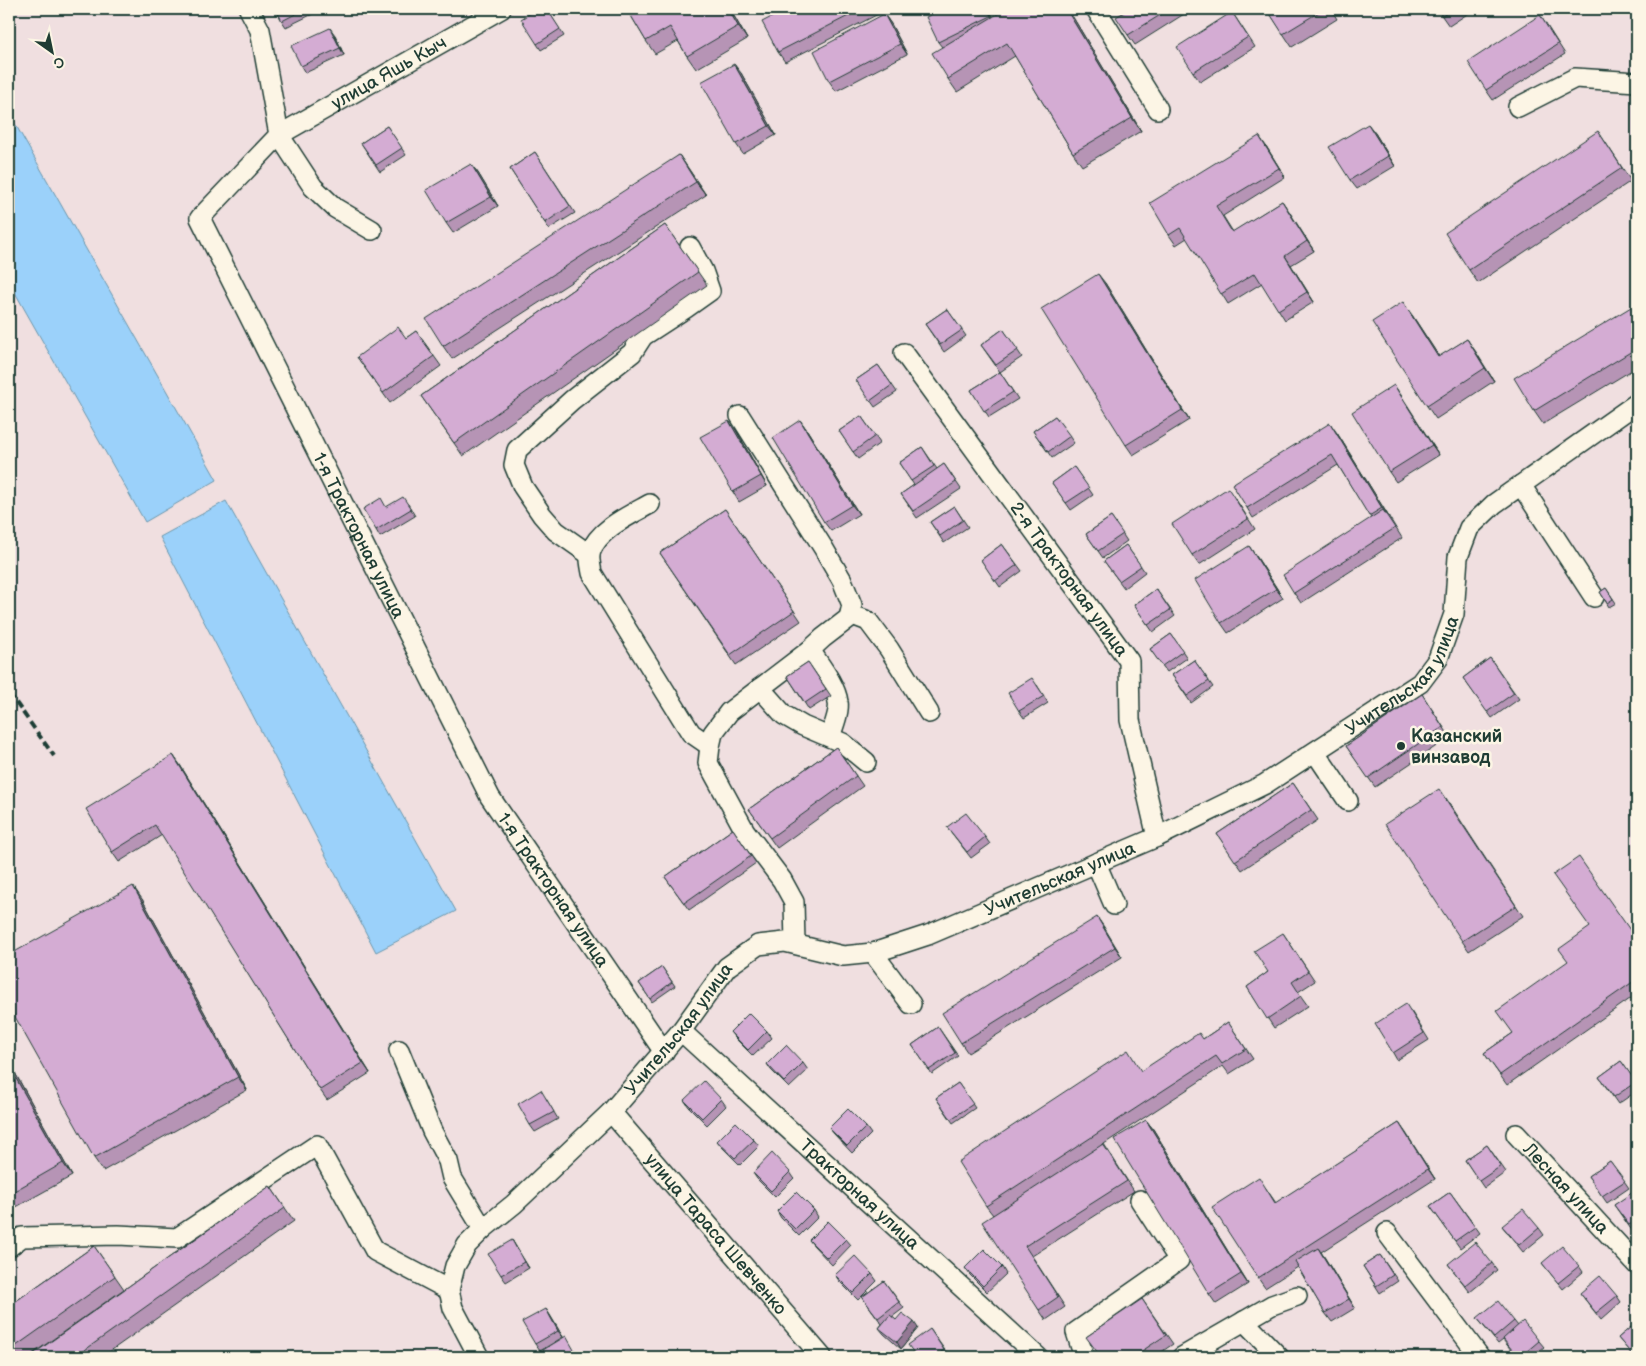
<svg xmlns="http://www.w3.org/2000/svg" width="1646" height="1366" font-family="'Balsamiq Sans',sans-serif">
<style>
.water{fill:#9bd1fa;stroke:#6996ab}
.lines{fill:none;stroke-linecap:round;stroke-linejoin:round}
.minor-casing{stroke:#1f3d34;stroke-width:22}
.minor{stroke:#fcf5e5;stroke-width:19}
.rail{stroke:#1f3d34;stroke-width:4;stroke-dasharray:8 4;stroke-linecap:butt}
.wall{fill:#b694b5;stroke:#1f3d34}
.shaded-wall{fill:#947894;stroke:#1f3d34}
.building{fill:#d4acd3;stroke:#1f3d34}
.poi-dot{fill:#1f3d34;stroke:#fcf5e5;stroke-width:2}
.labels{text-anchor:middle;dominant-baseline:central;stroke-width:5;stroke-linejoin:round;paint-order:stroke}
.street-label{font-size:18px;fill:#1f3d34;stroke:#fcf5e5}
.poi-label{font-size:18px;font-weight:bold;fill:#1f3d34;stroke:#fcf5e5;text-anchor:start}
</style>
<rect width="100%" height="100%" fill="#f0dfe0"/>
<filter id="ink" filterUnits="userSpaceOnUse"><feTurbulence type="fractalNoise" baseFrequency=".02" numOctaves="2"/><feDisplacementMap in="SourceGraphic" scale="10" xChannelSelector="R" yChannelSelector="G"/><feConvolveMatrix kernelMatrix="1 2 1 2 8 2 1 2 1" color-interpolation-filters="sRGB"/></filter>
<g filter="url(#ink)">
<path class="water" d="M9 113 217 480 145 522 9 282Z
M226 501 456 911 376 952 160 537Z"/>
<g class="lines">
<defs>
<g id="minor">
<path id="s1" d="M249 9 260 30 279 135 200 218 490 797 664 1052"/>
<path d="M1096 9 1158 109"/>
<path d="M1518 107 1575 78 1637 82"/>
<path id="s2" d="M372 230 335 208 313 187 279 135 501 9"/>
<path id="s3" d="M904 353 1129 661 1130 720 1157 837"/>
<path d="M740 416 824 549 842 580 852 605 849 618 823 638 810 650 729 712 713 733 710 746 708 763 745 831 782 880 794 902 795 944"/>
<path d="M1521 485 1594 597"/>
<path d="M650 504C630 515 598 529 590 553 589 559 591 567 592 573L691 733 710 746"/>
<path d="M590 555 556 531 542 515 523 487 514 465 517 450 572 400 632 353 643 336 686 308 710 291 703 271 690 247"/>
<path d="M850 614 868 621 889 649 929 713"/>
<path d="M810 650C819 664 836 685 838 702 840 711 833 728 830 737"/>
<path d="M760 688 784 715 803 726 843 743 866 762"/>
<path d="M1315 752 1348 801"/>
<path d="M1096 863 1114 905"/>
<path d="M873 953 911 1004"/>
<path id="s4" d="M681 1031 1038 1357"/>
<path d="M399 1050 432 1131 448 1161 452 1178 483 1229"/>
<path id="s5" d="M611 1112 822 1357"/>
<path id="s6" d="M1516 1134 1637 1265"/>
<path d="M1387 1233 1480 1357"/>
<path d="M9 1247 22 1237 118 1235 177 1238 317 1145 375 1251 449 1290"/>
<path d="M1244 1321 1279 1357"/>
<path id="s7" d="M479 1357 453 1308 449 1290 455 1266 467 1245 483 1229 514 1204 611 1112 681 1031 727 967 758 945 785 942 843 956 873 953 928 935 1157 837 1265 784 1420 683 1438 659 1454 614 1458 557 1469 528 1494 504 1637 403"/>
<path d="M1084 1357 1076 1332 1179 1260 1140 1200"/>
<path d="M1182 1357 1272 1305 1297 1296"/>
</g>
</defs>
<use href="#minor" class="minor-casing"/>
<use href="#minor" class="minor"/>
<path class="rail" d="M9 693 54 756"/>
</g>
<path class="wall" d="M276 9H323L286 27 282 21Z
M547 9 564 36 541 50 537 44Z
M627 9H730L747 39 696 69 687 56 678 41 655 54 646 41Z
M767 9H888L785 62 778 52 772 16Z
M943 9H989L993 17 1068 9 1141 131 1082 166 1073 153 1015 56 957 92 948 79 942 47 938 42Z
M1129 9H1192L1135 45 1128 35Z
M1267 9H1331L1337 19 1292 47Z
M1437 9H1475L1449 26Z
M1232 12 1255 47 1200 82 1193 72Z
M884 14 891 24 907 54 836 91 829 81Z
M1540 15 1565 54 1493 100 1486 90Z
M335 35 344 55 305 73 301 66Z
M741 73 776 135 743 154 736 144Z
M387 126 406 155 380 172 361 143Z
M1598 131 1631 181 1478 283 1469 270Z
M1375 133 1395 166 1357 189 1350 180Z
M1266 146 1285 177 1223 216 1233 232 1282 201 1314 251 1291 265 1314 302 1285 320 1262 283 1228 304 1187 238 1176 245 1169 235Z
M535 152 575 213 549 229 510 169Z
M679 155 706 195 452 359 443 346Z
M471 164 478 173 498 206 453 233 446 223Z
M665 225 707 285 463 456 421 396Z
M1105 283 1189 420 1133 455 1126 445Z
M1637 306V367L1543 424 1534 411Z
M947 309 966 336 944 352 925 324Z
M1412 315 1439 357 1467 339 1494 381 1436 419 1427 406Z
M1003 329 1022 357 1000 372 981 345Z
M416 331 441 366 390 403 357 357 406 338Z
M878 365 897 392 875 407 856 380Z
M1000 372 1018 399 989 417 971 390Z
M1394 385 1439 455 1396 482 1389 472Z
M861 416 880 443 858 459 839 431Z
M1055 416 1074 443 1052 458 1033 431Z
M800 420 807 430 859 514 831 531 824 522Z
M736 430 767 486 739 502 733 492Z
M1337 433 1402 538 1301 603 1294 593 1371 518 1338 465 1253 518 1247 508Z
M922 447 937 469 944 464 961 489 917 518 901 494 914 485 899 463Z
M1074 467 1093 495 1071 510 1052 483Z
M1235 498 1255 529 1199 565 1192 555Z
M408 504 415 516 380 537 376 530 387 507Z
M954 506 968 527 944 543 930 522Z
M725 509 801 621 736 665 660 553Z
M1111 517 1127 541 1103 558 1086 534Z
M1002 544 1022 571 1000 587 981 560Z
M1126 545 1145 572 1124 588 1104 561Z
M1256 556 1283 598 1228 633 1221 623Z
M1606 588 1616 603 1609 607 1600 592Z
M1156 589 1175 616 1153 632 1134 605Z
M1171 634 1187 658 1167 672 1150 649Z
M1490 658 1519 699 1492 718 1463 678Z
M1194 660 1213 687 1191 703 1172 675Z
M808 662 831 696 809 710 787 676Z
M1037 685 1048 703 1024 718 1019 711Z
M1422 694 1450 737 1375 787 1346 746Z
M836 747 863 786 777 848 749 809Z
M173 755 180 765 370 1073 327 1100 320 1090 162 835 119 862 112 852Z
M1293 783 1318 820 1242 870 1217 834Z
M1446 798 1523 916 1469 951 1462 941Z
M947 827 985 837 990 844 971 858Z
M733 829 756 863 689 910 665 877Z
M142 899 247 1090 103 1171 94 1158Z
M1097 917 1122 957 968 1053 961 1043Z
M1283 933 1315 981 1298 992 1308 1006 1274 1028 1247 987 1268 972Z
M1637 940V994L1507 1085 1484 1053 1513 1033Z
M662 967 675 986 652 1002 639 983Z
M1411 1011 1429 1040 1397 1060 1393 1053Z
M1228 1022 1253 1059 1229 1074 1223 1066 1104 1144 1134 1191 1032 1256 1065 1307 1046 1320 1039 1310 993 1215 986 1206 1141 1071 1203 1039Z
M938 1027 958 1056 932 1074 912 1045Z
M767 1031 772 1038 753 1056 735 1038 730 1032Z
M1621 1061 1637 1084V1091L1618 1104 1599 1077Z
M9 1062 72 1176 9 1211Z
M803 1063 808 1070 789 1088 771 1070 767 1064Z
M958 1083 975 1108 953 1123 936 1098Z
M545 1097 558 1119 535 1132 530 1125Z
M721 1099 726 1106 707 1125 689 1107 684 1100Z
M1146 1120 1153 1129 1248 1284 1216 1304 1209 1294Z
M1399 1123 1435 1179 1321 1252 1355 1308 1332 1322 1325 1313 1298 1267 1265 1288 1258 1278 1265 1187 1276 1203Z
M866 1127 871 1134 852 1153 834 1134 829 1128Z
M754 1140 759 1146 740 1165 722 1147 717 1141Z
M1487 1145 1506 1172 1484 1188 1465 1160Z
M1610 1161 1629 1188 1607 1203 1588 1176Z
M790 1172 794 1178 775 1197 757 1179 753 1173Z
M270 1186 294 1221 102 1357H29Z
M1637 1191V1229L1633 1232 1614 1205Z
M1450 1192 1480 1233 1460 1248 1430 1206Z
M814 1210 818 1217 799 1236 781 1218 777 1211Z
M1502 1226 1539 1228 1544 1235 1523 1252Z
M846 1239 851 1245 832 1265 814 1246 809 1240Z
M512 1240 529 1268 506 1282 501 1275Z
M94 1246 124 1289 28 1357H9V1306Z
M1380 1255 1398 1281 1380 1293 1363 1266Z
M1492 1263 1497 1270 1470 1292 1448 1264Z
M1542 1263 1579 1266 1583 1272 1563 1289Z
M1002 1267 1006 1274 987 1292 970 1275 965 1268Z
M872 1274 877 1281 858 1300 840 1282 835 1275Z
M884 1281 904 1308 892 1317 896 1320 918 1328 901 1349 884 1334 879 1328 882 1324 862 1297Z
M1580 1293 1617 1296 1621 1302 1601 1320Z
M1142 1299 1173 1344 1154 1357H1101Z
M546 1309 563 1337 540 1351 535 1344Z
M1477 1318 1514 1321 1518 1326 1539 1341 1544 1347 1532 1357H1517L1503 1340 1498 1344Z
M1637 1322V1357H1634L1618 1338Z
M930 1329 949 1356 948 1357H917Z"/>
<path class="shaded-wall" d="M728 9H730L747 39 738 26Z
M987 9H989L997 26 991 16Z
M1066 9H1068L1141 131 1132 118Z
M884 14 891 24 907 54 900 44Z
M330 28 335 35 344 55 340 48Z
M734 64 741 73 776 135 769 126Z
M1368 124 1375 133 1395 166 1388 156Z
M1259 136 1266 146 1285 177 1279 168Z
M679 155 688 168 706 195 696 182Z
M471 164 478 173 498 206 491 197Z
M1282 201 1289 211 1314 251 1307 241Z
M1285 256 1291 265 1314 302 1307 292Z
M1098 274 1105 283 1189 420 1182 410Z
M1403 302 1412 315 1448 370 1438 357Z
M1467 339 1476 352 1494 381 1485 368Z
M1394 385 1401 395 1439 455 1432 445Z
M800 420 807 430 859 514 852 505Z
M729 421 736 430 767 486 761 476Z
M1330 423 1337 433 1389 517 1382 508Z
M1249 546 1256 556 1283 598 1276 589Z
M173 755 180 765 370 1073 363 1063Z
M133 886 142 899 247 1090 238 1077Z
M1097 917 1104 927 1122 957 1115 947Z
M9 1062 72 1176 63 1163 9 1066Z
M1146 1120 1153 1129 1248 1284 1241 1274Z
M1399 1123 1406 1133 1435 1179 1428 1169Z
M512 1240 516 1247 529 1268 524 1262Z
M1318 1248 1325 1258 1355 1308 1349 1299Z
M546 1309 550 1315 563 1337 558 1331Z
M914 1322 918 1328 901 1349 897 1342Z"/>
<path class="building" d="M276 9H305L282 21Z
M537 9H547L560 29 537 44 521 19Z
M627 9H728L738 26 687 56 670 27 646 41Z
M787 9H862L778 52 762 22Z
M943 9H987L991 16 938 42 926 17Z
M1006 9H1066L1132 118 1073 153 1007 43 948 79 932 53Z
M1129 9H1170L1128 35 1116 17Z
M1267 9H1324L1283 34Z
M1437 9H1454L1442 16Z
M1232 12 1248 37 1193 72 1177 47Z
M884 14 900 44 829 81 814 51Z
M1540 15 1558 44 1486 90 1468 62Z
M330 28 340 48 301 66 291 46Z
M734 64 769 126 736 144 701 82Z
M1368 124 1388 156 1350 180 1329 147Z
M387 126 402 148 376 165 361 143Z
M1598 131 1622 168 1469 270 1445 233Z
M1259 136 1279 168 1216 206 1232 232 1282 201 1307 241 1285 256 1307 292 1278 310 1255 273 1221 294 1180 228 1169 235 1150 203Z
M535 152 570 206 545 223 510 169Z
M679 155 696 182 443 346 426 319Z
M471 164 491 197 446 223 426 190Z
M665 225 698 272 454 443 421 396Z
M1098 274 1182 410 1126 445 1041 309Z
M1403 302 1438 357 1467 339 1485 368 1427 406 1372 322Z
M1636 304 1637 306V348L1534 411 1514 378Z
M947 309 962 330 940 345 925 324Z
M398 327 406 338 416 331 434 356 383 393 357 357Z
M1003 329 1018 350 996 365 981 345Z
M878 365 892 385 870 401 856 380Z
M1000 372 1013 392 984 411 971 390Z
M1394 385 1432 445 1389 472 1352 412Z
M861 416 875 436 853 452 839 431Z
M1055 416 1070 436 1048 452 1033 431Z
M800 420 852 505 824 522 773 438Z
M729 421 761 476 733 492 700 437Z
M1330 423 1382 508 1369 516 1332 455 1247 508 1232 484Z
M922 447 934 466 911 481 899 463Z
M944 464 956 482 913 511 901 494Z
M1074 467 1089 488 1066 503 1052 483Z
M1228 488 1248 519 1192 555 1172 524Z
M403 497 411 509 376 530 363 509 381 498 386 507Z
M954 506 963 520 940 536 930 522Z
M725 509 794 611 730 655 660 553Z
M1383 510 1395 528 1294 593 1283 575Z
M1111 517 1123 534 1098 551 1086 534Z
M1002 544 1017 565 995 581 981 560Z
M1126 545 1141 566 1119 581 1104 561Z
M1249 546 1276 589 1221 623 1195 580Z
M1606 588 1613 599 1607 603 1600 592Z
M1156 589 1170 610 1148 625 1134 605Z
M1171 634 1183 651 1162 666 1150 649Z
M1490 658 1514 693 1487 712 1463 678Z
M1194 660 1209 681 1187 696 1172 675Z
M808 662 826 689 805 703 787 676Z
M1032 678 1044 696 1019 711 1008 693Z
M1422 694 1443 727 1368 778 1346 746Z
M836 747 856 776 770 838 749 809Z
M173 755 363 1063 320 1090 155 825 112 852 86 809Z
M1293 783 1311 810 1235 861 1217 834Z
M1439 789 1516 906 1462 941 1385 824Z
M966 813 985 837 967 852 947 827Z
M733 829 751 856 684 903 665 877Z
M1579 857 1637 940V979L1500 1075 1484 1053 1513 1033 1497 1011 1568 961 1559 949 1590 927 1553 875Z
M133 886 238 1077 94 1158 9 1006V955Z
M1097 917 1115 947 961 1043 942 1013Z
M1283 933 1308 971 1292 982 1301 996 1267 1019 1247 987 1268 972 1254 951Z
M662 967 672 982 650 999 639 983Z
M1406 1004 1424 1033 1393 1053 1375 1024Z
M749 1013 767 1031 748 1050 730 1032Z
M1228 1022 1246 1049 1222 1064 1216 1056 986 1206 958 1162 1128 1050 1141 1071 1199 1033 1203 1039Z
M938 1027 955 1053 929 1070 912 1045Z
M786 1045 803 1063 784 1082 767 1064Z
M1621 1061 1636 1082 1614 1097 1599 1077Z
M9 1066 63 1163 9 1194Z
M704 1081 721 1099 702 1118 684 1100Z
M958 1083 973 1104 951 1119 936 1098Z
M541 1090 554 1112 530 1125 518 1104Z
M848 1109 866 1127 847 1146 829 1128Z
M1146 1120 1241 1274 1209 1294 1114 1139Z
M736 1122 754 1140 735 1158 717 1141Z
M1399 1123 1428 1169 1258 1278 1212 1207 1259 1177 1275 1203Z
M1103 1144 1127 1181 1025 1246 1058 1297 1039 1310 982 1222Z
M1487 1145 1501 1166 1479 1181 1465 1160Z
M772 1153 790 1172 771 1191 753 1173Z
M1610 1161 1625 1181 1602 1196 1588 1176Z
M270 1186 285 1208 75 1357H29Z
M1636 1190 1637 1191V1220L1629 1225 1614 1205Z
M796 1192 814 1210 795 1229 777 1211Z
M1450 1192 1475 1227 1455 1241 1430 1206Z
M1523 1209 1539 1228 1519 1245 1502 1226Z
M828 1221 846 1239 827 1258 809 1240Z
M512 1240 524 1262 501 1275 488 1254Z
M1475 1242 1492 1263 1465 1285 1448 1264Z
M94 1246 115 1276 9 1351V1306Z
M1562 1246 1579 1266 1558 1283 1542 1263Z
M1318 1248 1349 1299 1325 1313 1295 1262Z
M984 1249 1002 1267 983 1286 965 1268Z
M1380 1255 1393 1275 1376 1286 1363 1266Z
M855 1256 872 1274 853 1293 835 1275Z
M1600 1276 1617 1296 1596 1313 1580 1293Z
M884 1281 899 1302 878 1318 862 1297Z
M1142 1299 1166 1335 1133 1357H1101L1086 1337Z
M1498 1301 1514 1321 1494 1338 1477 1318Z
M546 1309 558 1331 535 1344 522 1322Z
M902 1313 914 1322 897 1342 879 1328 890 1315 896 1320Z
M1523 1321 1539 1341 1520 1357H1518L1503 1339Z
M1637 1322V1355L1634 1357 1618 1338Z
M930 1329 944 1350 934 1357H917L908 1345Z
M566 1336 578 1357H547L543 1350Z"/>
</g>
<circle class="poi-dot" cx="1401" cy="746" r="5"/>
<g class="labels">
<g class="street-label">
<text stroke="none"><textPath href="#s2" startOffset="262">улица Яшь Кыч</textPath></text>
<text stroke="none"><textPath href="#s1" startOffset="600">1-я Тракторная улица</textPath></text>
<text stroke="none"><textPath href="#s3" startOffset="280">2-я Тракторная улица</textPath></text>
<text stroke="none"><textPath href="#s7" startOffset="1266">Учительская улица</textPath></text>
<text stroke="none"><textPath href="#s7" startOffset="861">Учительская улица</textPath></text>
<text stroke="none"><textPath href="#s1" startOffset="1005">1-я Тракторная улица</textPath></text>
<text stroke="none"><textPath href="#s7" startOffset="426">Учительская улица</textPath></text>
<text stroke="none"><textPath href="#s6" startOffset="74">Лесная улица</textPath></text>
<text stroke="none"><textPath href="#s4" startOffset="242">Тракторная улица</textPath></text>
<text stroke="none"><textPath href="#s5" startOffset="161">улица Тараса Шевченко</textPath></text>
</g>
<g class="poi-label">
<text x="1411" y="736">Казанский<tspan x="1411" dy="21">винзавод</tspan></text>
</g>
</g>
<rect width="1646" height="1366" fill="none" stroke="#fcf5e5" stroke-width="30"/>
<rect x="15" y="15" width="1616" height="1336" fill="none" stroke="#1f3d34" stroke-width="2" filter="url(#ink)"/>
<g transform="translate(52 52) rotate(147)" stroke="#fcf5e5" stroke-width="4" paint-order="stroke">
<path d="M0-4L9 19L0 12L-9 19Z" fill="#1f3d34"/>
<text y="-8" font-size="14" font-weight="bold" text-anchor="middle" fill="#1f3d34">С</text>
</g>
</svg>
